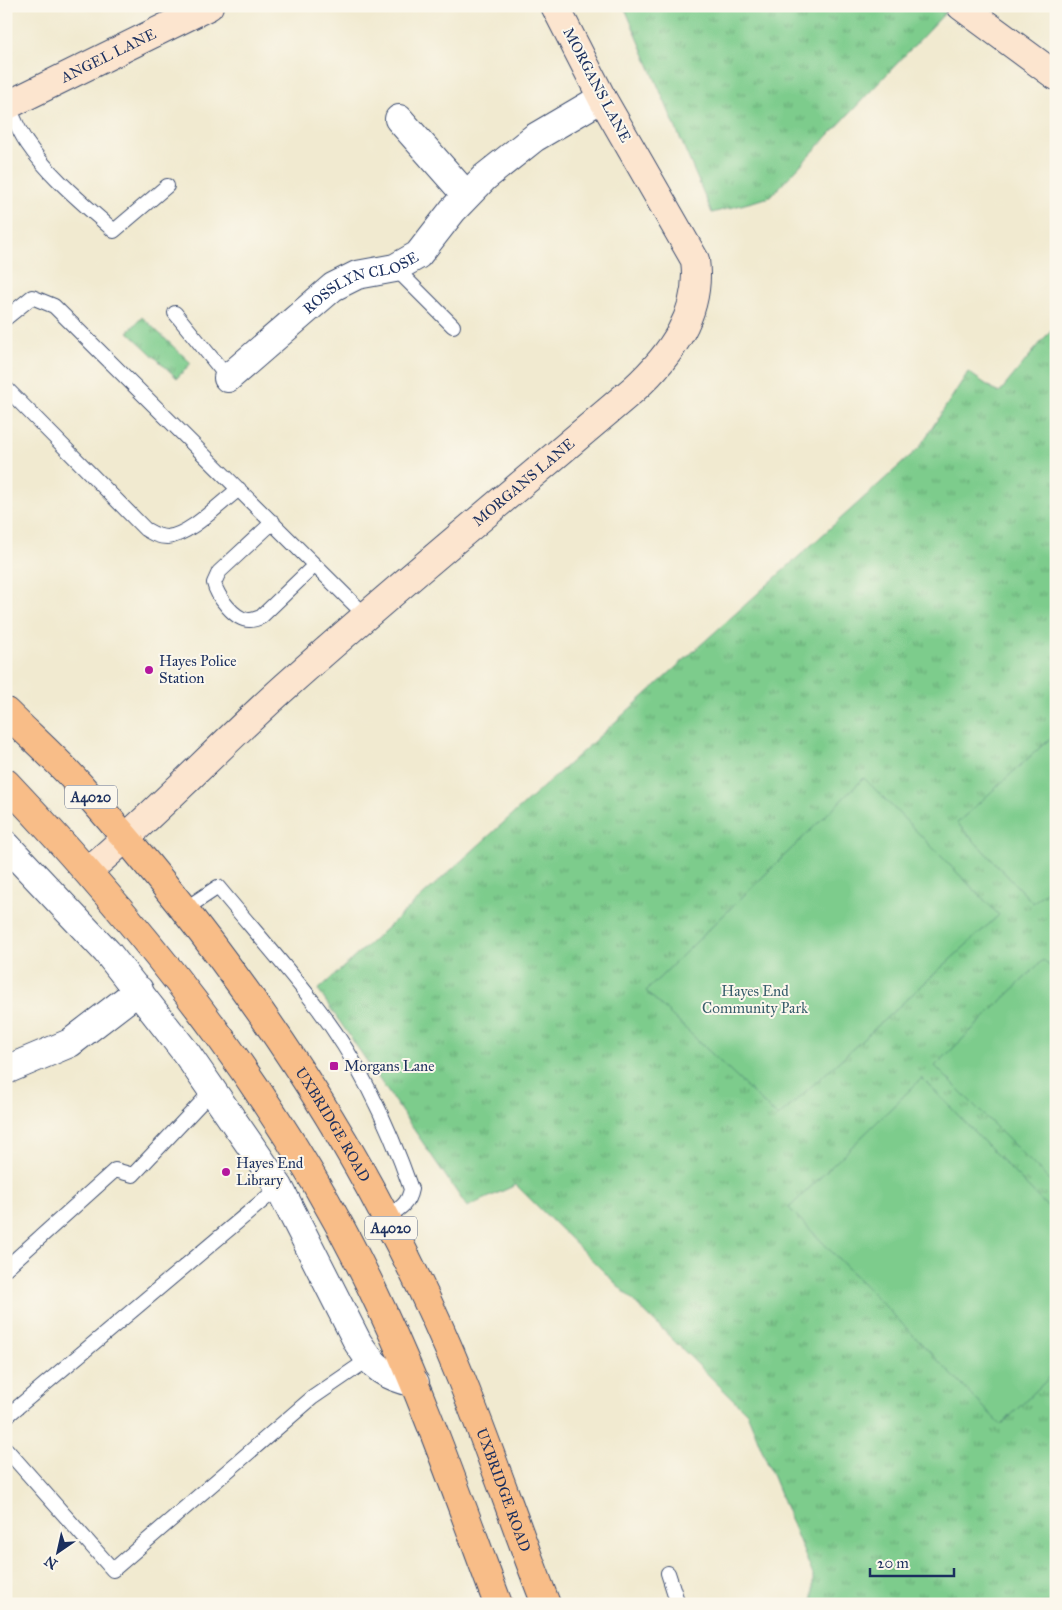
<svg xmlns="http://www.w3.org/2000/svg" width="1062" height="1610" font-family="'IM FELL Great Primer',serif">
<style>
.grass{fill:url(#grass-tufts);stroke:#4c7e75}
.pitch{fill:#7dcc8c;stroke:#4c7e75}
.lines{fill:none;stroke-linecap:round;stroke-linejoin:round}
.lane-casing{stroke:#3b4b6f;stroke-width:16}
.street-casing{stroke:#3b4b6f;stroke-width:30}
.secondary-casing{stroke:#3b4b6f;stroke-width:30}
.primary-casing{stroke:#3b4b6f;stroke-width:30}
.lane{stroke:#fff;stroke-width:14}
.street{stroke:#fff;stroke-width:28}
.secondary{stroke:#fce5cf;stroke-width:28}
.primary{stroke:#f8bd88;stroke-width:28}
.poi-dot{fill:#b5179e;stroke:#fbf7ec;stroke-width:2}
.labels{text-anchor:middle;dominant-baseline:central;stroke-width:4;stroke-linejoin:round;paint-order:stroke}
.shield{fill:#fbf7ec;stroke:#5e6b89;stroke-width:1}
.shield-label{font-size:14px;font-weight:bold;fill:#1b2f5e}
.street-label{font-size:15px;fill:#1b2f5e;stroke:#fbf7ec}
.poi-label{font-size:15px;fill:#1b2f5e;stroke:#fbf7ec;text-anchor:start}
.park-label{font-size:15px;fill:#385e6c;stroke:#fbf7ec}
</style>
<defs>
<pattern id="grass-tufts" width="24" height="20" patternUnits="userSpaceOnUse" patternTransform="scale(1.25)"><rect width="24" height="20" fill="#7dcc8c"/><path d="M3 7l-1-3M5 7V3M7 7l1-3M15 17l-1-3M17 17v-4M19 17l1-3" fill="none" stroke="#66a676"/></pattern>
</defs>
<rect width="100%" height="100%" fill="#fbf7ec"/>
<filter id="ink" filterUnits="userSpaceOnUse"><feTurbulence type="fractalNoise" baseFrequency=".02" numOctaves="2"/><feDisplacementMap in="SourceGraphic" scale="10" xChannelSelector="R" yChannelSelector="G"/><feConvolveMatrix kernelMatrix="1 2 1 2 8 2 1 2 1" color-interpolation-filters="sRGB"/></filter>
<filter id="wash" filterUnits="userSpaceOnUse"><feTurbulence type="fractalNoise" baseFrequency=".0096" numOctaves="4" result="noise"/><feDisplacementMap in="SourceGraphic" scale="20" xChannelSelector="R" yChannelSelector="G"/><feGaussianBlur stdDeviation="1.12" result="paint"/><feColorMatrix in="noise" values="0 0 0 0 0 0 0 0 0 0 0 0 0 0 0 0 0 1.4 0 .05"/><feComposite in="paint" operator="in"/></filter>
<g filter="url(#wash)">
<rect width="100%" height="100%" fill="#f1ead0"/>
<path class="grass" d="M624 6H920L946 12 770 197 712 213Z
M142 317 191 363 177 378 128 332Z
M1056 324V1604H813V1575L747 1413 516 1185 467 1207 318 990 919 448 968 372 999 393Z"/>
<path class="pitch" d="M1056 733V882L1033 903 957 823Z
M864 778 999 915 778 1117 646 991Z
M1043 960 1056 972V1187L935 1066Z
M922 1078 1056 1216V1371L1001 1425 789 1208Z"/>
</g>
<g filter="url(#ink)">
<g class="lines">
<defs>
<path id="lane" d="M8 105C14 118 19 132 27 143 50 177 84 204 114 231L167 186
M395 268 453 326
M175 313 228 378
M6 318 32 297 54 306 365 615
M6 388 145 529C152 533 158 537 167 537 190 535 220 503 239 489
M273 522 219 572 214 583C217 596 235 621 250 620 254 620 258 618 261 617L315 565
M185 909 218 887C251 927 286 966 317 1007 358 1060 389 1126 411 1189 408 1205 399 1209 386 1217
M6 1268 115 1170 133 1175 212 1091
M6 1417 279 1187
M6 1449 113 1570 312 1398 369 1359
M668 1573 678 1604"/>
<g id="street">
<path d="M399 119 466 195"/>
<path id="s1" d="M228 378 333 287 357 275 395 268 418 255 453 210 485 177 534 138 602 98"/>
<path d="M6 845 107 952 187 1054 279 1187 358 1343C375 1369 385 1376 415 1383"/>
<path d="M6 1070 70 1043 139 990"/>
</g>
<g id="secondary">
<path d="M961 6 1056 76"/>
<path id="s2" d="M6 106 209 6"/>
<path id="s3" d="M88 871C157 813 219 746 286 686 400 584 518 488 634 389 671 355 702 313 695 260L602 98 555 6"/>
</g>
<g id="primary">
<path id="s4" d="M6 712C32 738 61 763 85 791 200 921 306 1063 386 1218 414 1271 440 1326 462 1381 492 1455 517 1530 546 1604"/>
<path d="M6 783C157 942 290 1111 382 1310 427 1406 461 1505 498 1604"/>
</g>
</defs>
<use href="#lane" class="lane-casing"/>
<use href="#street" class="street-casing"/>
<use href="#secondary" class="secondary-casing"/>
<use href="#primary" class="primary-casing"/>
<use href="#lane" class="lane"/>
<use href="#street" class="street"/>
<use href="#secondary" class="secondary"/>
<use href="#primary" class="primary"/>
</g>
</g>
<g class="poi-dot">
<circle cx="149" cy="670" r="5"/>
<rect x="329" y="1061" width="10" height="10" rx="2.5"/>
<circle cx="226" cy="1172" r="5"/>
</g>
<g class="labels">
<g class="shield">
<rect x="65" y="785.5" width="52" height="23" rx="4"/>
<rect x="365" y="1216.5" width="52" height="23" rx="4"/>
</g>
<g class="shield-label">
<text x="91" y="797">A4020</text>
<text x="391" y="1228">A4020</text>
</g>
<g class="street-label">
<text stroke="none"><textPath href="#s2" startOffset="114">ANGEL LANE</textPath></text>
<text transform="translate(597 85) rotate(62)">MORGANS LANE</text>
<text stroke="none"><textPath href="#s1" startOffset="166">ROSSLYN CLOSE</textPath></text>
<text stroke="none"><textPath href="#s3" startOffset="584">MORGANS LANE</textPath></text>
<text stroke="none"><textPath href="#s4" startOffset="528">UXBRIDGE ROAD</textPath></text>
<text stroke="none"><textPath href="#s4" startOffset="932">UXBRIDGE ROAD</textPath></text>
</g>
<g class="poi-label">
<text x="159" y="661">Hayes Police<tspan x="159" dy="17">Station</tspan></text>
<text x="344" y="1066">Morgans Lane</text>
<text x="236" y="1163">Hayes End<tspan x="236" dy="17">Library</tspan></text>
</g>
<g class="park-label">
<text x="755" y="991">Hayes End<tspan x="755" dy="17">Community Park</tspan></text>
</g>
</g>
<rect width="1062" height="1610" fill="none" stroke="#fbf7ec" stroke-width="25"/>
<g transform="translate(58 1552) rotate(214)" stroke="#fbf7ec" stroke-width="4" paint-order="stroke">
<path d="M0-4L9 19L0 12L-9 19Z" fill="#1b2f5e"/>
<text y="-8" font-size="14" font-weight="bold" text-anchor="middle" fill="#1b2f5e">N</text>
</g>
<path d="M870 1568v8h84v-8" fill="none" stroke="#1b2f5e" stroke-width="2.5"/>
<text x="877" y="1568" font-size="15" fill="#1b2f5e" stroke="#fbf7ec" stroke-width="4" paint-order="stroke">20 m</text>
</svg>
